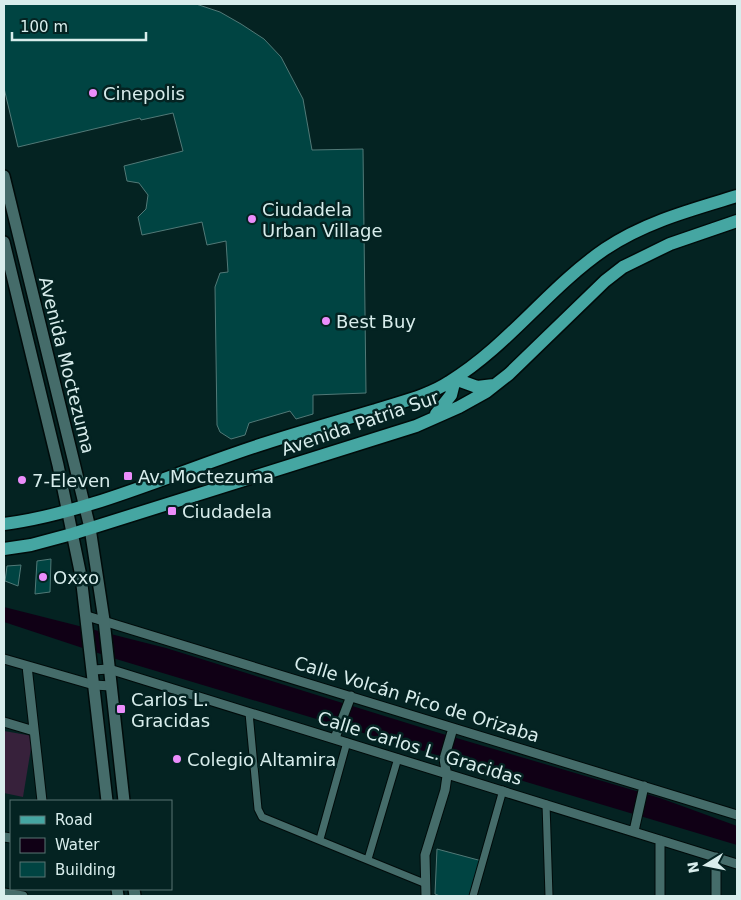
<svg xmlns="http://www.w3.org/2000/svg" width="741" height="900" font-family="'DejaVu Sans',sans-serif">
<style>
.green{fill:#37213b}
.water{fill:#100015}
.building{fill:#004442;stroke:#517977}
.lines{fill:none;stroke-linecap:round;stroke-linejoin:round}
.pedestrian-casing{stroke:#000b0a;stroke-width:9}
.minor-casing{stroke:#000b0a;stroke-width:11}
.tertiary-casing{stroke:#000b0a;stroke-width:14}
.primary-casing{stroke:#000b0a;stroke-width:15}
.pedestrian{stroke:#456c6a;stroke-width:7}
.minor{stroke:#456c6a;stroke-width:9}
.tertiary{stroke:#456c6a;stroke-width:11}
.primary{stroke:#45a6a2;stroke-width:12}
.poi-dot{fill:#eb8dfb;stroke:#042322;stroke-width:2}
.labels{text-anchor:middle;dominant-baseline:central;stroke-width:5;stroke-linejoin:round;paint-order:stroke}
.poi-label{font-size:18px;fill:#d8edec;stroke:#042322;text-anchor:start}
.street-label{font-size:18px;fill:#d8edec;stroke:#042322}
</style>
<rect width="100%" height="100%" fill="#042322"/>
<path class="green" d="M4 731 33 736 23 797 4 793Z"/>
<path class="water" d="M4 607 166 648 436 732 660 798 737 826V845L116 659 4 622Z"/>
<path class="building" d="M4 4H196L220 12 241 24 264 39 281 57 303 99 312 150 363 149 366 393 313 395V414L296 419 290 411 249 423 245 435 231 439 220 432 217 425 215 287 220 273 228 272 226 241 207 245 202 222 142 235 138 217 146 209 148 195 139 183 127 181 124 166 183 151 173 113 141 120 140 118 18 147 4 88Z
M51 559 50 592 35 594 37 561Z
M21 565 18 586 5 581 7 566Z
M437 849 482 861 472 896H440L435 894Z"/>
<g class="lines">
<defs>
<path id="pedestrian" d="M249 713 258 809 262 817 424 883
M546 804 549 896
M320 839 347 742
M368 859 398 758
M473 896 503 790"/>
<path id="minor" d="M87 616 737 815
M4 659 94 685 111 686
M27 666 42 801
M93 670 109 669 737 864
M4 722 34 731
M335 738 351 696
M634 831 644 786
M4 837 11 838
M660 840V896
M4 893 23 896
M426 896 425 855 445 790 447 776 444 759 453 728
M716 896V857"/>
<path id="tertiary" d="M4 176 90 528 104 620 124 801
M4 242 58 465 81 576 107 801
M117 889 118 896
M134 889 135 896"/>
<path id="primary" d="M436 414 451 395 455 379 477 387 494 385
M4 524C90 513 183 469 266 443 303 431 339 421 376 410 400 402 428 396 449 382 508 346 548 288 605 249 645 222 691 210 737 196
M4 549 31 545 72 534 416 426 459 407 486 392 509 374 605 281 623 267 670 244 737 221"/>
</defs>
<use href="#pedestrian" class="pedestrian-casing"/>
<use href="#minor" class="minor-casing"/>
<use href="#tertiary" class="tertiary-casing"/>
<use href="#primary" class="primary-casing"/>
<use href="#pedestrian" class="pedestrian"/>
<use href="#minor" class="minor"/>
<use href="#tertiary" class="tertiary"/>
<use href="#primary" class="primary"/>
</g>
<g class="poi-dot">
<circle cx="93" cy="93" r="5"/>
<circle cx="252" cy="219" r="5"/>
<circle cx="326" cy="321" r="5"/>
<rect x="123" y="471" width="10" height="10" rx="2.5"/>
<circle cx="22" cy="480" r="5"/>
<rect x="167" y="506" width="10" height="10" rx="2.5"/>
<circle cx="43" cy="577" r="5"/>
<rect x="116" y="704" width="10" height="10" rx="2.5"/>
<circle cx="177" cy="759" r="5"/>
</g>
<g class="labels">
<g class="poi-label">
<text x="103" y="93">Cinepolis</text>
<text x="262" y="209">Ciudadela<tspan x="262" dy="21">Urban Village</tspan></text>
<text x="336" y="321">Best Buy</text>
<text x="138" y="476">Av. Moctezuma</text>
<text x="32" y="480">7-Eleven</text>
<text x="182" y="511">Ciudadela</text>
<text x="53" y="577">Oxxo</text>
<text x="131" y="699">Carlos L.<tspan x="131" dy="21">Gracidas</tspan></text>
<text x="187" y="759">Colegio Altamira</text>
</g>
<g class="street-label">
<text transform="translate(67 365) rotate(76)">Avenida Moctezuma</text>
<text transform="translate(360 423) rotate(-19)">Avenida Patria Sur</text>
<text transform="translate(417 699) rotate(17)">Calle Volcán Pico de Orizaba</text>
<text transform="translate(420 748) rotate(17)">Calle Carlos L. Gracidas</text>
</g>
</g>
<rect width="741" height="900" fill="none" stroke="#d8edec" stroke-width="10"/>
<rect x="10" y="800" width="162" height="90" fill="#042322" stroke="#597473"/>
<rect x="20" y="816" width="25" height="8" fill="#45a6a2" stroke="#597473"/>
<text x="55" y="825" font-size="15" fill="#d8edec">Road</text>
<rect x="20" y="838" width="25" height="15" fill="#100015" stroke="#597473"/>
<text x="55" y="850" font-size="15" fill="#d8edec">Water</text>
<rect x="20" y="862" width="25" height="15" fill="#004442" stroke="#597473"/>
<text x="55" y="875" font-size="15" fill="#d8edec">Building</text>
<g transform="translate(706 865) rotate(260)" stroke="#042322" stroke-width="4" paint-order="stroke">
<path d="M0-4L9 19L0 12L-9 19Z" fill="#d8edec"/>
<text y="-8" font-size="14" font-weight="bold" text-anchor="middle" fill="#d8edec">N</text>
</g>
<path d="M12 32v8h134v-8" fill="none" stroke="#d8edec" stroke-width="2.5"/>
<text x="20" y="32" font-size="15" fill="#d8edec" stroke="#042322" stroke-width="4" paint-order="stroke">100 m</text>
</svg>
